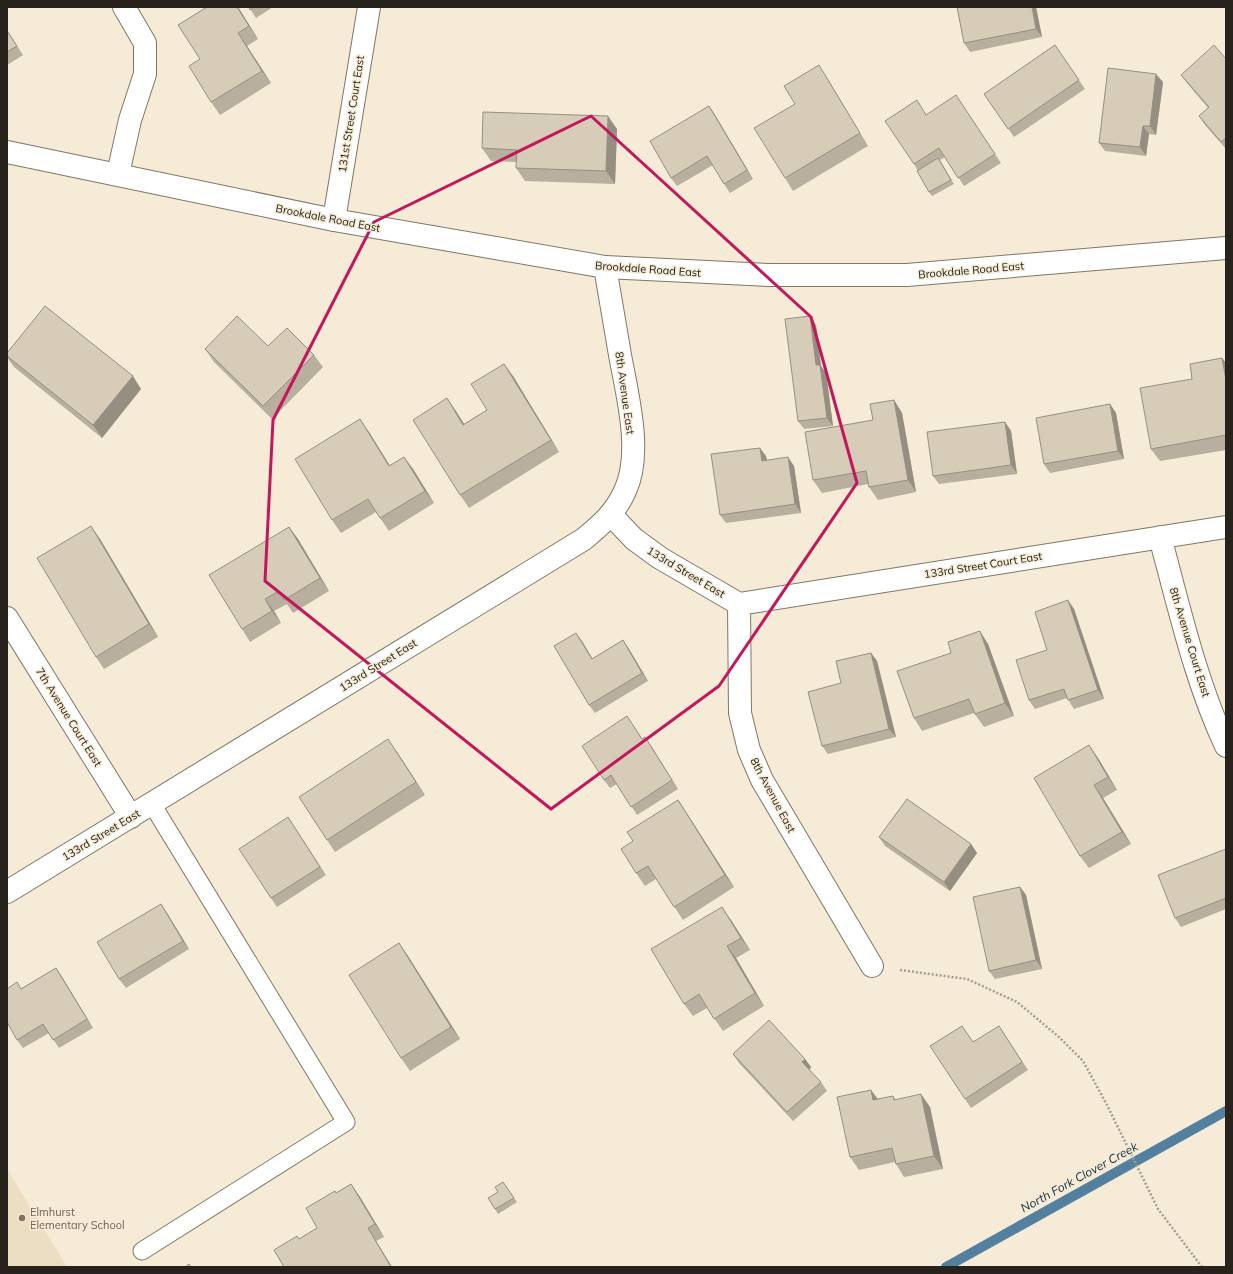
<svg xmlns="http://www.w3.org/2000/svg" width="1233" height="1274" font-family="Mulish,sans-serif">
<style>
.built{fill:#ecdec3}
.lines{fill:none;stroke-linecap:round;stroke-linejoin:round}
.stream{stroke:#52809e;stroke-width:10}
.service-casing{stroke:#807764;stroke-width:19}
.minor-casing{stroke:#807764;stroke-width:24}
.secondary-casing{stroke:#807764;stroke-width:24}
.path{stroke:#a59d8e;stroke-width:2.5;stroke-dasharray:2 2;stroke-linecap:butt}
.service{stroke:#fff;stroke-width:17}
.minor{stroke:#fff;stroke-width:22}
.secondary{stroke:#fff;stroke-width:22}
.wall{fill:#b8af9e}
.shaded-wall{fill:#968f81}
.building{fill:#d6ccb8;stroke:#968f81}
.marked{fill:none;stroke:#c2185b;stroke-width:3;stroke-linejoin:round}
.education-dot{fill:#8d6e63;stroke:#f5ebd6;stroke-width:1.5}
.labels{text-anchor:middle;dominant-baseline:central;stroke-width:3;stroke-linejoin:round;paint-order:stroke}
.street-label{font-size:11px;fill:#27231c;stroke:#f5ebd6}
.education-label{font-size:11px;fill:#785e54;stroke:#f5ebd6;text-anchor:start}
.water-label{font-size:12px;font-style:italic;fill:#102e41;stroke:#f5ebd6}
</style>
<rect width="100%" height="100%" fill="#f5ebd6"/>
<path class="built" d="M7 1169 67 1267H7Z"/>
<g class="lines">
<path class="stream" d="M946 1267 1226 1111"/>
<defs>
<path id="service" d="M142 1251 346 1122 152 804"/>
<path id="minor" d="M118 174 130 120 145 74V43L124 7
M334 220 369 7
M611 515 634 539 660 558 739 604
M1160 537C1179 607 1195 680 1226 746
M739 604 1226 527
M739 604 740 713 749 750 762 780 872 966
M7 618 131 817
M7 892 584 539C602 524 615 513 625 491 643 453 627 394 620 355 615 326 610 297 605 267"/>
<path id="secondary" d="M7 152 334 220 605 267 769 275H907L1226 248"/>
</defs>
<use href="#service" class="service-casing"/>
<use href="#minor" class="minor-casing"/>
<use href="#secondary" class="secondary-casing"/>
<path class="path" d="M900 970 967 979 1017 1002 1059 1037 1083 1061 1107 1105 1158 1209 1202 1267"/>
<use href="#service" class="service"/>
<use href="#minor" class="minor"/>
<use href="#secondary" class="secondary"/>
</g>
<path class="wall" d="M238 7 258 39 247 46 271 83 220 115 211 102 200 59Z
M249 7H273L256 18Z
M957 7H1036L1042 37 970 52 964 43Z
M7 30 23 55 7 65Z
M1055 45 1085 89 1014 137 984 94Z
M1226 59V149L1205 125 1199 116 1208 108 1187 83 1181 75Z
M827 78 868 146 793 191 785 178 795 104Z
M1163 82 1156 135 1149 134 1146 156 1105 151 1099 143Z
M956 95 1001 163 964 186 945 157 940 160 954 184 932 196 929 192 918 171 914 164 927 115Z
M709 106 715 115 753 179 730 193 724 184 713 165 677 186 671 178Z
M617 129 615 184 525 181 516 168 517 162 491 161 482 148Z
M816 325 821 366 826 373 833 426 804 429 798 421Z
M268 346 314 355 323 367 272 419 214 362 205 349Z
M7 353 141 389 102 438 14 367 7 357Z
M1222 358 1226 363V450L1160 461 1151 449 1192 379Z
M513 376 559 452 469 508 460 495 447 398 464 424 487 410Z
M894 400 902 413 916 492 878 500 869 487 868 484 822 493 813 480Z
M1110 404 1116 413 1124 459 1050 473 1044 464Z
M1005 422 1011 431 1017 474 939 484 933 476Z
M369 432 390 466 404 457 413 469 434 503 389 531 376 512 341 533 332 520Z
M766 456 767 460 794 466 801 513 726 523 720 515Z
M289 527 298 539 329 591 293 613 287 604 274 611 281 623 250 642 242 629Z
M100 539 158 637 104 669 96 657Z
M1074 609 1104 699 1074 709 1067 698 1035 709 1029 700 1047 650Z
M623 640 629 649 648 681 595 713 589 705 582 641 592 659Z
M988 644 1014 716 984 727 974 713 922 731 914 718Z
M871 653 877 661 896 737 828 754 822 746 841 683Z
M633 725 642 739 651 746 678 789 637 815 617 784 610 788 604 780Z
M397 752 425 795 335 852 327 840Z
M1098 758 1117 790 1103 798 1131 844 1089 868 1080 856Z
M678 800 686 812 734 887 683 920 656 879 645 886 636 873 633 841Z
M288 817 326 875 277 907 271 898Z
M879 837 971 844 977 853 950 891 885 846Z
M1226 849V909L1181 927 1175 918Z
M1020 887 1026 895 1042 969 995 979 989 971Z
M161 904 167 913 189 949 126 988 119 979Z
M731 920 750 950 736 958 764 1006 723 1031 707 1008 693 1016 684 1004Z
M399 943 408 956 460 1039 410 1071 401 1058Z
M56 968 62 977 93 1028 59 1048 49 1033 23 1048 17 1040 22 988Z
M999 1026 1028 1070 971 1108 965 1099Z
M733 1054 805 1059 811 1067 809 1070 821 1082 827 1091 793 1121 739 1063Z
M871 1090 877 1099 893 1096 896 1100 930 1107 943 1169 904 1177 896 1164 895 1162 859 1170 850 1157Z
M503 1182 517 1202 498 1214 488 1198 498 1192Z
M351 1184 360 1197 384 1237 376 1241 392 1267H284L299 1239 317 1228 336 1193Z"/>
<path class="shaded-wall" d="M237 7H238L258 39 249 26Z
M1032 7H1036L1042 37 1036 29Z
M238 33 247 46 271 83 262 71Z
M819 65 827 78 868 146 860 133Z
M1156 74 1163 82 1156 135 1150 126Z
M709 106 715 115 753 179 747 170Z
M608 116 617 129 615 184 606 171Z
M1143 126 1149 134 1146 156 1140 147Z
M810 316 816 325 821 366 826 373 833 426 827 418 816 365Z
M1222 358 1226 363V380Z
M504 364 513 376 559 452 551 440Z
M133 376 141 389 102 438 93 425Z
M447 398 456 411 472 437 463 425Z
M894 400 902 413 916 492 908 480Z
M1110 404 1116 413 1124 459 1118 451Z
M360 419 369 432 398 479 389 466Z
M1005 422 1011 431 1017 474 1011 465Z
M760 448 766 456 768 470 762 461Z
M404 457 413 469 434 503 425 491Z
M788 457 794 466 801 513 795 504Z
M91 526 100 539 158 637 149 624Z
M289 527 298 539 329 591 320 578Z
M265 599 274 611 281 623 272 611Z
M1068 600 1074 609 1104 699 1098 690Z
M980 631 988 644 1014 716 1005 703Z
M576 633 582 641 598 668 592 659Z
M623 640 629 649 648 681 642 673Z
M871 653 877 661 896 737 889 729Z
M645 737 651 746 678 789 672 780Z
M388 739 397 752 425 795 416 782Z
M1089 745 1098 758 1117 790 1108 777Z
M1094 785 1103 798 1131 844 1122 832Z
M678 800 686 812 734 887 725 875Z
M971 844 977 853 950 891 944 882Z
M1020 887 1026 895 1042 969 1036 960Z
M161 904 167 913 189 949 183 941Z
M722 907 731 920 750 950 741 938Z
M399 943 408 956 460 1039 451 1027Z
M727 946 736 958 764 1006 755 993Z
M56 968 62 977 93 1028 87 1019Z
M805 1059 811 1067 809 1071 802 1062Z
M871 1090 880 1102 873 1100Z
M921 1094 930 1107 943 1169 934 1156Z
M351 1184 360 1197 384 1237 375 1224Z
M368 1228 392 1267H391Z"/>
<path class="building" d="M207 7H237L249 26 238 33 262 71 211 102 189 66 200 59 178 25Z
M249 7H254L250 10Z
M957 7H1032L1036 29 964 43Z
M7 31 17 46 7 52Z
M1055 45 1079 80 1008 129 984 94Z
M1214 45 1226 59V138L1221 142 1199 116 1209 107 1181 75Z
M819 65 860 133 785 178 754 128 795 104 784 86Z
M1108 68 1156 74 1150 126H1143L1140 147 1099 143Z
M956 95 995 154 958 178 939 148 914 164 885 121 917 100 926 115Z
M709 106 747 170 724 184 707 156 671 178 650 141Z
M483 112 608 116 606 171 516 168 517 150 482 148Z
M938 158 951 180 929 192 917 171Z
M45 306 133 376 93 425 7 356V353Z
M237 316 268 346 287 328 314 355 263 406 205 349Z
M810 316 816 365H820L827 418 798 421 785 319Z
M1222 358 1226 380V435L1151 449 1140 388 1192 379 1190 364Z
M504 364 551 440 460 495 413 420 447 398 463 425 487 410 471 384Z
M894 400 908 480 869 487 866 471 813 480 805 432 873 420 870 404Z
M1110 404 1118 451 1044 464 1036 418Z
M360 419 389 466 404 457 425 491 380 518 368 499 332 520 295 459Z
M1005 422 1011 465 933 476 927 432Z
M760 448 762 461 788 457 795 504 720 515 711 454Z
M91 526 149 624 96 657 37 558Z
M289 527 320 578 284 600 279 591 265 599 272 611 242 629 209 575Z
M1068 600 1098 690 1068 700 1064 689 1029 700 1016 660 1047 650 1035 612Z
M980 631 1005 703 975 714 969 699 914 718 897 671 951 653 948 642Z
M576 633 592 659 623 640 642 673 589 705 554 646Z
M871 653 889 729 822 746 808 692 841 683 836 661Z
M627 716 642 739 645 737 672 780 631 807 611 775 604 780 582 746Z
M388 739 416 782 327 840 299 797Z
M1089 745 1108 777 1094 785 1122 832 1080 856 1034 778Z
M907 799 971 844 944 882 879 837Z
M678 800 725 875 674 907 648 866 636 873 621 849 633 841 627 832Z
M288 817 320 867 271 898 239 849Z
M1226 849V898L1175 918 1158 875Z
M1020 887 1036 960 989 971 973 897Z
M161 904 183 941 119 979 97 942Z
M722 907 741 938 727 946 755 993 714 1019 699 994 684 1004 651 949Z
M399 943 451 1027 401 1058 349 975Z
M56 968 87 1019 53 1040 43 1024 17 1040 7 1022V989L17 982 21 989Z
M769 1020 805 1059 802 1062 821 1082 787 1112 733 1054Z
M962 1026 973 1042 999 1026 1022 1062 965 1099 930 1046Z
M871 1090 873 1100 893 1096 894 1100 921 1094 934 1156 896 1164 892 1148 850 1157 837 1097Z
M503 1182 514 1198 495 1209 488 1198 498 1192 495 1187Z
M351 1184 375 1224 368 1228 391 1267H284L274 1250 297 1236 299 1239 317 1228 306 1208 335 1191 336 1193Z
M189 1264 191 1267H185Z"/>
<path class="marked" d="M591 116 811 317 857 483 719 686 551 809 265 581 273 420 374 222Z"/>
<circle class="education-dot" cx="22" cy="1218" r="4"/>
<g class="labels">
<g class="street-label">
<text transform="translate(351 114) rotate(-81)">131st Street Court East</text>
<text transform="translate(328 218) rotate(11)">Brookdale Road East</text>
<text transform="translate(648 269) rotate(4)">Brookdale Road East</text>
<text transform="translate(971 270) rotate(-5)">Brookdale Road East</text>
<text transform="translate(625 393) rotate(82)">8th Avenue East</text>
<text transform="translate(983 565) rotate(-9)">133rd Street Court East</text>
<text transform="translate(686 572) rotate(31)">133rd Street East</text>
<text transform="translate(1190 642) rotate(73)">8th Avenue Court East</text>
<text transform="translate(378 665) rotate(-32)">133rd Street East</text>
<text transform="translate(69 717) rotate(58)">7th Avenue Court East</text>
<text transform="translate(773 795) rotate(62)">8th Avenue East</text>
<text transform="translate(101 835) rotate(-31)">133rd Street East</text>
</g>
<g class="education-label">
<text x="30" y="1212">Elmhurst<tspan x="30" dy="13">Elementary School</tspan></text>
</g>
<g class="water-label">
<text transform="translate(1079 1177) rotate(-29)">North Fork Clover Creek</text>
</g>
</g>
<rect width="1233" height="1274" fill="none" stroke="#27231c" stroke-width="16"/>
</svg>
